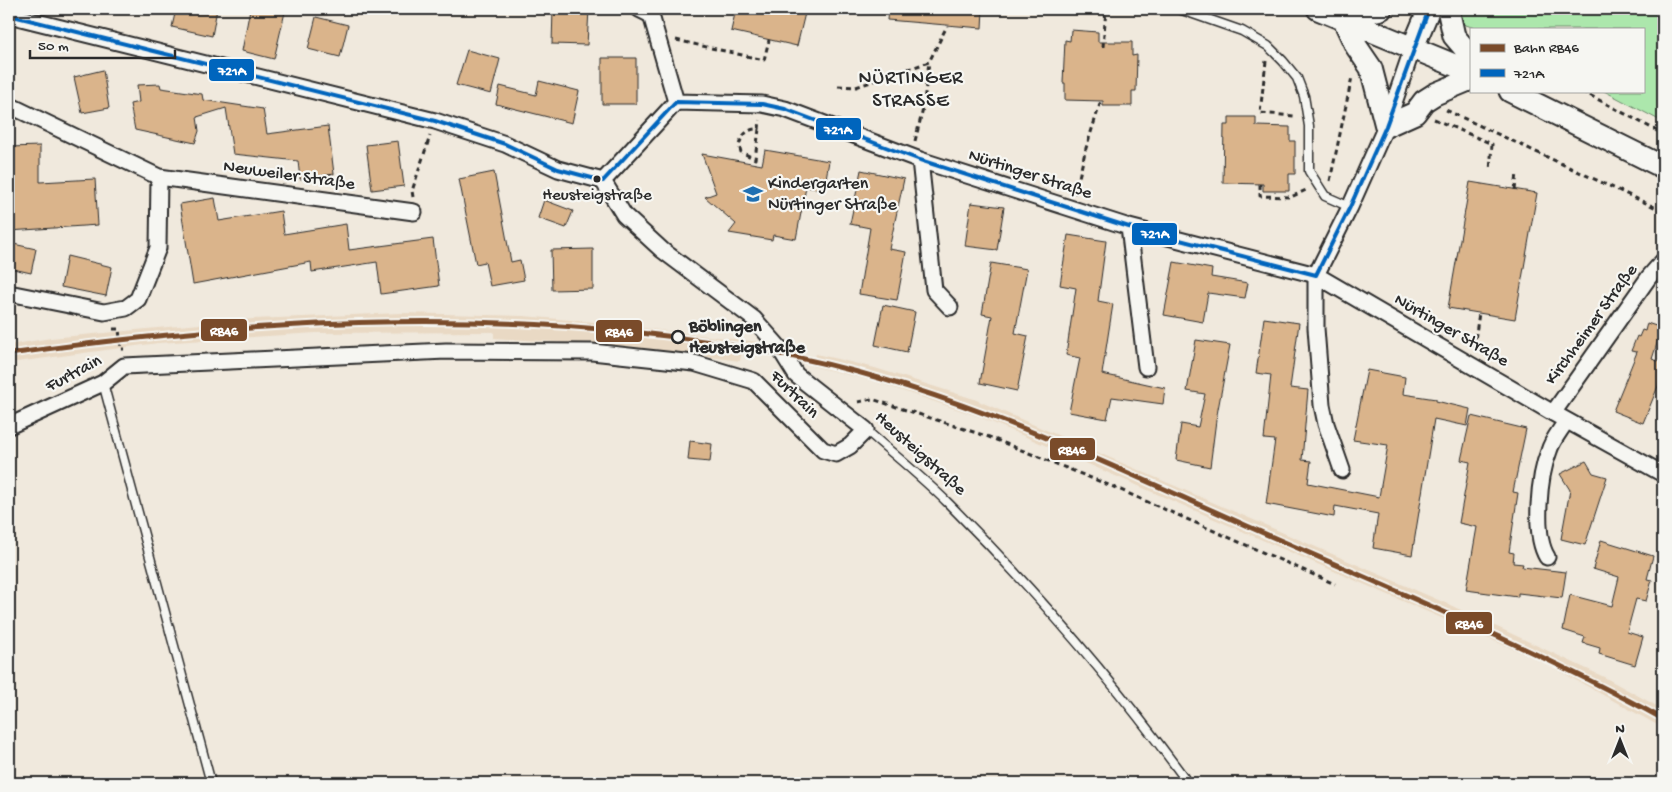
<svg xmlns="http://www.w3.org/2000/svg" width="1672" height="792" font-family="'Gochi Hand',sans-serif">
<style>
.built{fill:#e9d9c4}
.green{fill:#ace7ac;stroke:#6c896c}
.building{fill:#dab48b;stroke:#2b2b2b}
.lines{fill:none;stroke-linecap:round;stroke-linejoin:round}
.lane-casing{stroke:#2b2b2b;stroke-width:11}
.street-casing{stroke:#2b2b2b;stroke-width:19}
.secondary-casing{stroke:#2b2b2b;stroke-width:25}
.path{stroke:#2b2b2b;stroke-width:3;stroke-dasharray:5 4;stroke-linecap:butt}
.lane{stroke:#f6f6f2;stroke-width:8}
.street{stroke:#f6f6f2;stroke-width:15}
.secondary{stroke:#f6f6f2;stroke-width:21}
.bus-1-casing{stroke:#f6f6f2;stroke-width:8}
.bus-1{stroke:#0065bd;stroke-width:4}
.rail-1-casing{stroke:#f6f6f2;stroke-width:9}
.rail-1{stroke:#7a4b2a;stroke-width:5}
.bus-dot{fill:#2b2b2b;stroke:#f6f6f2;stroke-width:2}
.stop-dot{fill:#f6f6f2;stroke:#2b2b2b;stroke-width:2.5}
.labels{text-anchor:middle;dominant-baseline:central;stroke-width:4.5;stroke-linejoin:round;paint-order:stroke}
.bus-label{font-size:17px;fill:#2b2b2b;stroke:#f6f6f2}
.street-label{font-size:18px;fill:#2b2b2b;stroke:#f6f6f2}
.poi-label{font-size:18px;fill:#2b2b2b;stroke:#f6f6f2;text-anchor:start}
.stop-label{font-size:18px;font-weight:bold;fill:#2b2b2b;stroke:#f6f6f2;text-anchor:start}
.quarter-label{font-size:20px;letter-spacing:1px;fill:#2b2b2b;stroke:#f6f6f2}
.line-badge{stroke:#f6f6f2;stroke-width:2}
.badge-label{font-size:14px;text-anchor:middle;font-weight:bold;fill:#fff}
</style>
<rect width="100%" height="100%" fill="#f0e9dd"/>
<filter id="ink" filterUnits="userSpaceOnUse"><feTurbulence type="fractalNoise" baseFrequency=".02" numOctaves="2"/><feDisplacementMap in="SourceGraphic" scale="10" xChannelSelector="R" yChannelSelector="G"/><feConvolveMatrix kernelMatrix="1 2 1 2 8 2 1 2 1" color-interpolation-filters="sRGB"/></filter>
<g filter="url(#ink)">
<path class="built" d="M401 313 523 316 594 322 758 342 755 354 742 352 740 361 633 347 494 338V332L316 333 158 343 9 363V345L51 338 253 319Z
M816 354 875 368 974 399 1450 605 1604 677 1655 705 1663 710V728L1545 663 980 417 873 381 812 366Z"/>
<path class="green" d="M1422 9H1663V122L1604 91H1643V29H1477Z"/>
<path class="building" d="M176 9H217L212 36 172 27Z
M250 9H267L285 12 274 59 242 51Z
M553 9H589L587 45 552 44Z
M736 9H806L797 46 731 31Z
M888 9H983L982 28 887 20Z
M316 17 348 25 340 57 308 49Z
M1071 30 1098 32V42H1132V56L1137 55 1136 91H1132V106H1103V101L1065 100V83H1063L1065 40 1070 41Z
M467 50 500 59 491 94 456 85Z
M602 58H636V104H602Z
M103 70 109 108 82 113 74 77Z
M539 81 579 91 572 123 496 104 500 86 536 95Z
M160 84 161 88 202 94 203 100 263 109 267 134 328 126 334 174 300 179 298 161 233 154 226 108 197 117 199 131 195 143 135 130 130 104 139 102 137 85Z
M1229 117H1256V126L1290 127V141H1295V174H1289V191H1263V184L1223 183 1224 125H1229Z
M398 141 404 186 372 190 366 145Z
M40 146V182L95 179 98 225 9 231V147Z
M765 150 829 161 824 190 806 187 796 239 773 235 772 240 729 233 736 224 705 197 716 193 702 154 762 165Z
M861 170 904 179 889 249 906 252 897 300 859 294 870 228 850 224Z
M494 172 511 262 520 260 524 280 490 286 485 262 476 264 459 179Z
M1470 182 1537 193 1515 319 1448 308Z
M215 198 219 221 281 211 284 234 346 224 349 250 433 239 439 286 381 294 377 262 312 272 311 262 193 284 180 204Z
M544 200 573 211 566 228 538 218Z
M971 203 1004 207 997 250 965 246Z
M1068 235 1106 241 1098 301 1113 304 1102 374 1165 388 1163 404 1112 397 1107 419 1069 412 1080 358 1066 355 1076 288 1060 285Z
M9 243 36 249 31 273 9 268Z
M593 249V289L552 290 551 250Z
M67 256 112 267 106 296 61 287Z
M1174 262 1212 269 1211 277 1248 283 1245 298 1208 293 1203 322 1164 315Z
M991 263 1027 269 1015 333 1028 336 1017 391 980 383 992 316 982 314Z
M883 305 915 312 907 352 875 345Z
M1264 318 1299 323 1290 388 1308 390 1302 460 1311 461 1308 483 1379 497 1388 445 1353 440 1367 370 1405 377 1403 394 1436 399V401L1470 409 1467 426 1434 419 1412 555 1373 548 1378 514 1335 506 1334 517 1266 504 1275 440 1264 439 1271 375 1256 373Z
M1647 323 1662 328 1652 359 1663 363V374L1643 423 1613 411 1637 352 1631 351 1637 336 1639 337 1642 330 1645 331Z
M1196 340 1230 345 1216 420 1210 467 1176 460 1181 424 1198 427 1205 394 1187 391Z
M1471 416 1526 429 1513 492 1518 493 1509 552 1514 553 1513 563 1523 564 1522 567 1566 572 1562 598 1518 593V597L1466 590 1477 527 1459 523 1470 462 1461 460Z
M690 441 712 444 710 462 688 460Z
M1586 461 1593 473 1607 477 1585 545 1561 539 1570 490 1560 474Z
M1601 540 1653 556 1647 579 1652 580 1646 601 1636 599 1627 632 1643 637 1635 665 1599 654 1600 648 1583 643 1585 637 1563 630 1570 595 1612 606 1619 577 1593 569Z"/>
<g class="lines">
<defs>
<path id="lane" d="M1179 9 1242 31 1268 46 1283 61 1297 78 1304 96 1309 126V171L1325 196 1350 207
M103 383 211 783
M866 430C893 454 922 477 948 503 1035 590 1116 684 1188 783"/>
<path id="street" d="M639 9 651 15 676 102
M9 15 435 121 505 144 558 169 603 181 624 215 662 250 754 319 778 346 796 375 866 430 850 446 836 454 823 450 754 381 694 363 592 352 446 351 124 366 103 383 9 426
M676 102 762 104 785 109 920 160 1129 227 1316 275 1553 413 1663 474
M9 105 159 177 414 212
M920 160 934 290 950 307
M603 181 676 102
M1129 227 1146 367
M9 293 104 312 126 308 138 299 158 248 159 177
M1553 413 1649 277 1663 261
M1342 470 1326 424 1322 405 1316 328V275L1350 207 1386 126 1413 47
M1547 557C1533 534 1539 476 1549 451 1552 440 1561 430 1566 421"/>
<path id="secondary" d="M1318 9 1471 72
M1448 9 1454 36 1471 56
M1343 18 1356 46 1371 68 1386 126 1415 113 1424 101 1435 94 1471 79
M1343 18 1381 9
M1413 47 1429 9
M1510 91 1663 167"/>
</defs>
<use href="#lane" class="lane-casing"/>
<use href="#street" class="street-casing"/>
<use href="#secondary" class="secondary-casing"/>
<path class="path" d="M676 40 764 60 769 40
M1103 47 1106 9
M1266 61 1260 113 1294 116
M838 86 856 87 929 62 947 26
M1582 91 1663 134
M1446 110 1663 211
M1434 119 1492 144 1490 171
M759 129 755 159 741 152 739 145C742 135 748 128 759 129L760 120
M915 141 923 109 929 62
M1330 181 1352 77
M1260 184V196L1291 197 1306 190
M1515 190 1517 173
M1075 194 1086 148 1101 101
M413 197 412 191 430 136
M113 329H119L121 349H124
M1474 347 1479 313
M858 402 872 399 989 437 1116 488 1335 584"/>
<use href="#lane" class="lane"/>
<use href="#street" class="street"/>
<use href="#secondary" class="secondary"/>
<defs>
<path id="bus-1" d="M9 15 435 121 505 144 558 169 603 181
M676 102 762 104 785 109 920 160 1129 227 1316 275
M603 181 676 102
M1316 275 1350 207 1386 126 1429 9"/>
</defs>
<use href="#bus-1" class="bus-1-casing"/>
<use href="#bus-1" class="bus-1"/>
<defs>
<path id="rail-1" d="M9 354C263 318 526 304 780 354 943 385 1094 458 1245 525 1386 587 1528 645 1663 719"/>
</defs>
<use href="#rail-1" class="rail-1-casing"/>
<use href="#rail-1" class="rail-1"/>
</g>
</g>
<defs>
<symbol id="school-bare" viewBox="-9 -9 18 18"><path d="M0-5L7-2L0 1L-7-2ZM-4 1L0 2.5L4 1V4Q0 6-4 4Z" fill="#1f6fb2" stroke="#f6f6f2" stroke-width="2.5" paint-order="stroke"/></symbol>
</defs>
<g fill-rule="evenodd">
<use href="#school-bare" x="739" y="180" width="28" height="28"/>
</g>
<circle class="bus-dot" cx="597" cy="179" r="4.5"/>
<circle class="stop-dot" cx="678" cy="337" r="6"/>
<g class="labels">
<g class="bus-label">
<text x="597" y="196">Heusteigstraße</text>
</g>
<g class="street-label">
<text transform="translate(1030 175) rotate(18)">Nürtinger Straße</text>
<text transform="translate(289 176) rotate(8)">Neuweiler Straße</text>
<text transform="translate(1592 325) rotate(-54)">Kirchheimer Straße</text>
<text transform="translate(1451 331) rotate(30)">Nürtinger Straße</text>
<text transform="translate(74 374) rotate(-28)">Furtrain</text>
<text transform="translate(794 395) rotate(44)">Furtrain</text>
<text transform="translate(920 454) rotate(42)">Heusteigstraße</text>
</g>
<g class="poi-label">
<text x="768" y="184">Kindergarten<tspan x="768" dy="21">Nürtinger Straße</tspan></text>
</g>
<g class="stop-label">
<text x="689" y="327">Böblingen<tspan x="689" dy="21">Heusteigstraße</tspan></text>
</g>
<g class="quarter-label">
<text x="911" y="79">NÜRTINGER<tspan x="911" dy="23">STRASSE</tspan></text>
</g>
</g>
<g class="line-badge">
<rect x="208" y="58" width="47" height="24" rx="5" fill="#0065bd"/>
<rect x="815" y="117" width="47" height="24" rx="5" fill="#0065bd"/>
<rect x="1131" y="222" width="47" height="24" rx="5" fill="#0065bd"/>
<rect x="200" y="318" width="48" height="24" rx="5" fill="#7a4b2a"/>
<rect x="595" y="319" width="48" height="24" rx="5" fill="#7a4b2a"/>
<rect x="1049" y="437" width="47" height="24" rx="5" fill="#7a4b2a"/>
<rect x="1445" y="611" width="48" height="24" rx="5" fill="#7a4b2a"/>
</g>
<g class="badge-label">
<text x="232" y="75">721A</text>
<text x="838" y="134">721A</text>
<text x="1155" y="238">721A</text>
<text x="224" y="335">RB46</text>
<text x="619" y="336">RB46</text>
<text x="1072" y="454">RB46</text>
<text x="1469" y="628">RB46</text>
</g>
<rect width="1672" height="792" fill="none" stroke="#f6f6f2" stroke-width="30"/>
<rect x="15" y="15" width="1642" height="762" fill="none" stroke="#2b2b2b" stroke-width="2" filter="url(#ink)"/>
<rect x="1470" y="28" width="175" height="65" fill="#f6f6f2" stroke="#a5a5a2"/>
<rect x="1480" y="44" width="25" height="8" fill="#7a4b2a" stroke="#a5a5a2"/>
<text x="1514" y="52" font-size="15" fill="#2b2b2b">Bahn RB46</text>
<rect x="1480" y="69" width="25" height="8" fill="#0065bd" stroke="#a5a5a2"/>
<text x="1514" y="78" font-size="15" fill="#2b2b2b">721A</text>
<g transform="translate(1620 740)" stroke="#f6f6f2" stroke-width="4" paint-order="stroke">
<path d="M0-4L9 19L0 12L-9 19Z" fill="#2b2b2b"/>
<text y="-8" font-size="14" font-weight="bold" text-anchor="middle" fill="#2b2b2b">N</text>
</g>
<path d="M30 50v8h145v-8" fill="none" stroke="#2b2b2b" stroke-width="2.5"/>
<text x="38" y="50" font-size="15" fill="#2b2b2b" stroke="#f6f6f2" stroke-width="4" paint-order="stroke">50 m</text>
</svg>
